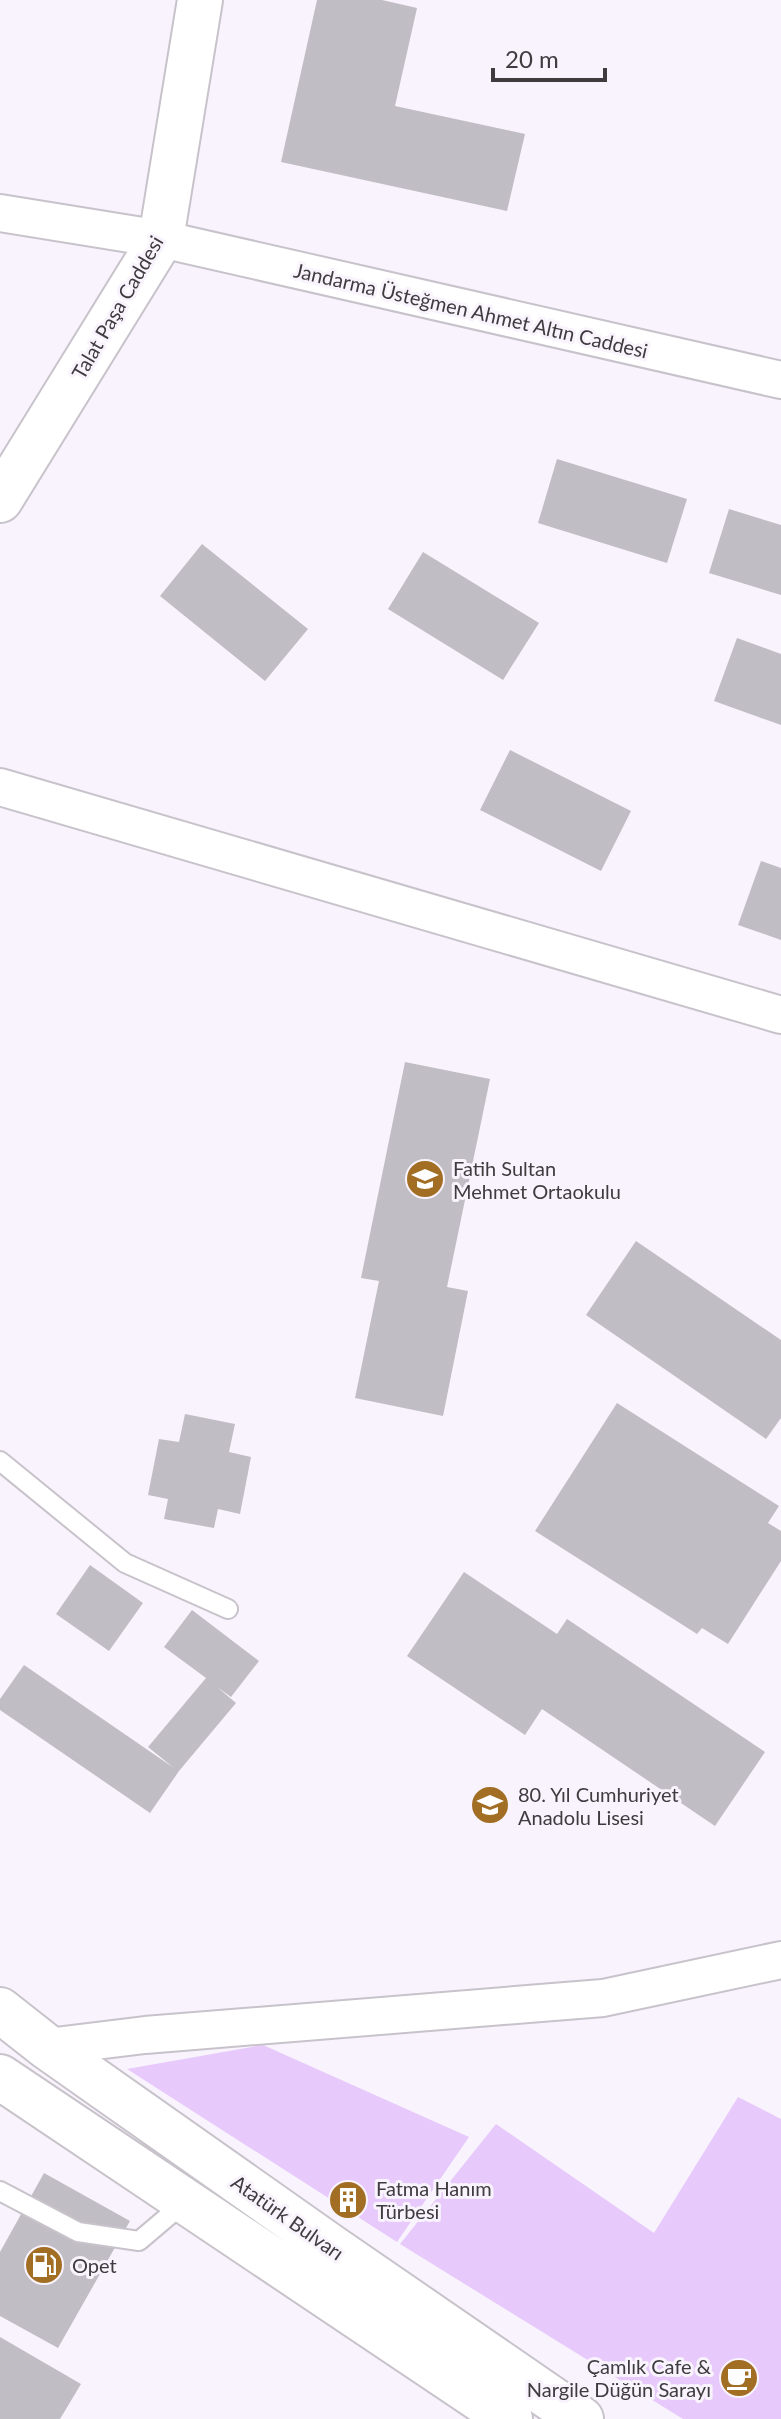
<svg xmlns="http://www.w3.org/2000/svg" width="781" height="2419" font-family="Lato,sans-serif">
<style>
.green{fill:#e7cafb}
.building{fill:#c1bdc5}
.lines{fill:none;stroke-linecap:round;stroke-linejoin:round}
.lane-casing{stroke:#c8c3cb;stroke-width:22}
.street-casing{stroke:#c8c3cb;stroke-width:40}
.secondary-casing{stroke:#c8c3cb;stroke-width:48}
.primary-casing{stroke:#c8c3cb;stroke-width:48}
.lane{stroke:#fff;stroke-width:18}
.street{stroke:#fff;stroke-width:36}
.secondary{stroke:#fff;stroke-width:44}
.primary{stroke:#fff;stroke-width:44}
.labels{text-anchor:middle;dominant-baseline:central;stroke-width:6;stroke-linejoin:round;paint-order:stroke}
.street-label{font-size:20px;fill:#3e3c3f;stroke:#f8f3fc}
.poi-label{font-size:20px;fill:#3e3c3f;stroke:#f8f3fc;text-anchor:start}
</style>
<rect width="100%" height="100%" fill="#f8f3fc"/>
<path class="green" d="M263 2045 469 2137 397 2242 127 2069Z
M738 2097 781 2119V2419H683L400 2244 496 2124 654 2233Z"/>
<path class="building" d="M317 0H382L417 8 395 106 525 134 507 211 281 162Z
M557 459 687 499 667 563 538 523Z
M729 509 781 525V595L709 573Z
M202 544 308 629 265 681 160 596Z
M423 552 539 623 503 680 388 609Z
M737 638 781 654V725L714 701Z
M510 750 631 811 601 871 480 810Z
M761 861 781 868V940L738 925Z
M405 1062 490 1079 447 1287 468 1291 443 1416 355 1398 379 1281 361 1278Z
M636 1241 781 1340V1418L766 1439 586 1315Z
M617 1403 779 1506 768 1523 781 1531V1561L728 1644 702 1628 697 1634 535 1531Z
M185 1414 235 1424 229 1452 251 1457 240 1514 218 1509 214 1528 164 1519 168 1499 148 1495 159 1439 179 1442Z
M90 1565 143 1603 109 1651 56 1614Z
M464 1572 557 1634 567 1619 765 1752 715 1826 542 1709 525 1735 407 1656Z
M192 1610 259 1661 231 1697 217 1687 236 1703 179 1771 150 1813 0 1710V1699L24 1665 174 1768 148 1747 206 1678 164 1647Z
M44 2173 130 2221 58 2348 0 2316V2252Z
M343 2185 364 2198 354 2214 333 2201Z
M0 2337 81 2384 60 2419H0Z"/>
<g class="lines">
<defs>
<path id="lane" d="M0 1461 125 1563 228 1609
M0 2191 78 2232 139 2241 185 2202"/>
<path id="street" d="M0 213 161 239 781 380
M0 787 781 1015
M47 2047 145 2035 603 1998 781 1960"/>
<path id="secondary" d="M0 500 161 239 200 0"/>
<path id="primary" d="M0 2010 47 2047 331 2247 581 2419
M0 2077 510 2419"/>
</defs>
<use href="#lane" class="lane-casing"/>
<use href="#street" class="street-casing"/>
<use href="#secondary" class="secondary-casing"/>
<use href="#primary" class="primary-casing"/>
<use href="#lane" class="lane"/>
<use href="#street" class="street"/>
<use href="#secondary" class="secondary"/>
<use href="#primary" class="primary"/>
</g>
<defs>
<symbol id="school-disc" viewBox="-11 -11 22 22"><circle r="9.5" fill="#a16e24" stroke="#f8f3fc"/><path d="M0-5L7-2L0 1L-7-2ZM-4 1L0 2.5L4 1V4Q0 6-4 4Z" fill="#fff"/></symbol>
<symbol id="building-disc" viewBox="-11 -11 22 22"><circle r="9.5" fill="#a16e24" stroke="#f8f3fc"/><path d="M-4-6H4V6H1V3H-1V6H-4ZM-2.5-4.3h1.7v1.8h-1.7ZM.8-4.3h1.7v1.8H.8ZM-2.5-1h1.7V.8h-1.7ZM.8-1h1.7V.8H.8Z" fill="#fff"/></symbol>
<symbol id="fuel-disc" viewBox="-11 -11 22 22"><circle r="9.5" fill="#a16e24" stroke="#f8f3fc"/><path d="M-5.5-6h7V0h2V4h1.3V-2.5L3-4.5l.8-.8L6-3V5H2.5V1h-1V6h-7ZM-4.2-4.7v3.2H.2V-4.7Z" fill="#fff"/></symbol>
<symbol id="cafe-disc" viewBox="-11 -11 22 22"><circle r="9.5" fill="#a16e24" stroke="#f8f3fc"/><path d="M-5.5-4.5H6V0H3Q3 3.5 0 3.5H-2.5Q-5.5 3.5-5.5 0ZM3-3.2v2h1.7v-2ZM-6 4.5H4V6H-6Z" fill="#fff"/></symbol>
</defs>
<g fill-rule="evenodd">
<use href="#school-disc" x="403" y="1157" width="44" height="44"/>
<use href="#school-disc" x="468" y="1783" width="44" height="44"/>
<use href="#building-disc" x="326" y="2178" width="44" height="44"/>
<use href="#fuel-disc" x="22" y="2243" width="44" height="44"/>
<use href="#cafe-disc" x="717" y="2356" width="44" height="44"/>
</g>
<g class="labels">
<g class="street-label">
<text transform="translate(117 307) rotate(-60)">Talat Paşa Caddesi</text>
<text transform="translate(471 310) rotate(13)">Jandarma Üsteğmen Ahmet Altın Caddesi</text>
<text transform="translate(288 2217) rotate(35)">Atatürk Bulvarı</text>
</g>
<g class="poi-label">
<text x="453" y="1168">Fatih Sultan<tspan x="453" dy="23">Mehmet Ortaokulu</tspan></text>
<text x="518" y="1794">80. Yıl Cumhuriyet<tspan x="518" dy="23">Anadolu Lisesi</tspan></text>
<text x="376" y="2188">Fatma Hanım<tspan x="376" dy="23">Türbesi</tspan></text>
<text x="72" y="2265">Opet</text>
<text x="711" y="2366" text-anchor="end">Çamlık Cafe &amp;<tspan x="711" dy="23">Nargile Düğün Sarayı</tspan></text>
</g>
</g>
<path d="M493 68v12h112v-12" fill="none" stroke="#3e3c3f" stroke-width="4"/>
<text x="505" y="68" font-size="24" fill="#3e3c3f" stroke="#f8f3fc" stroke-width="6" paint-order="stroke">20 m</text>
</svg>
